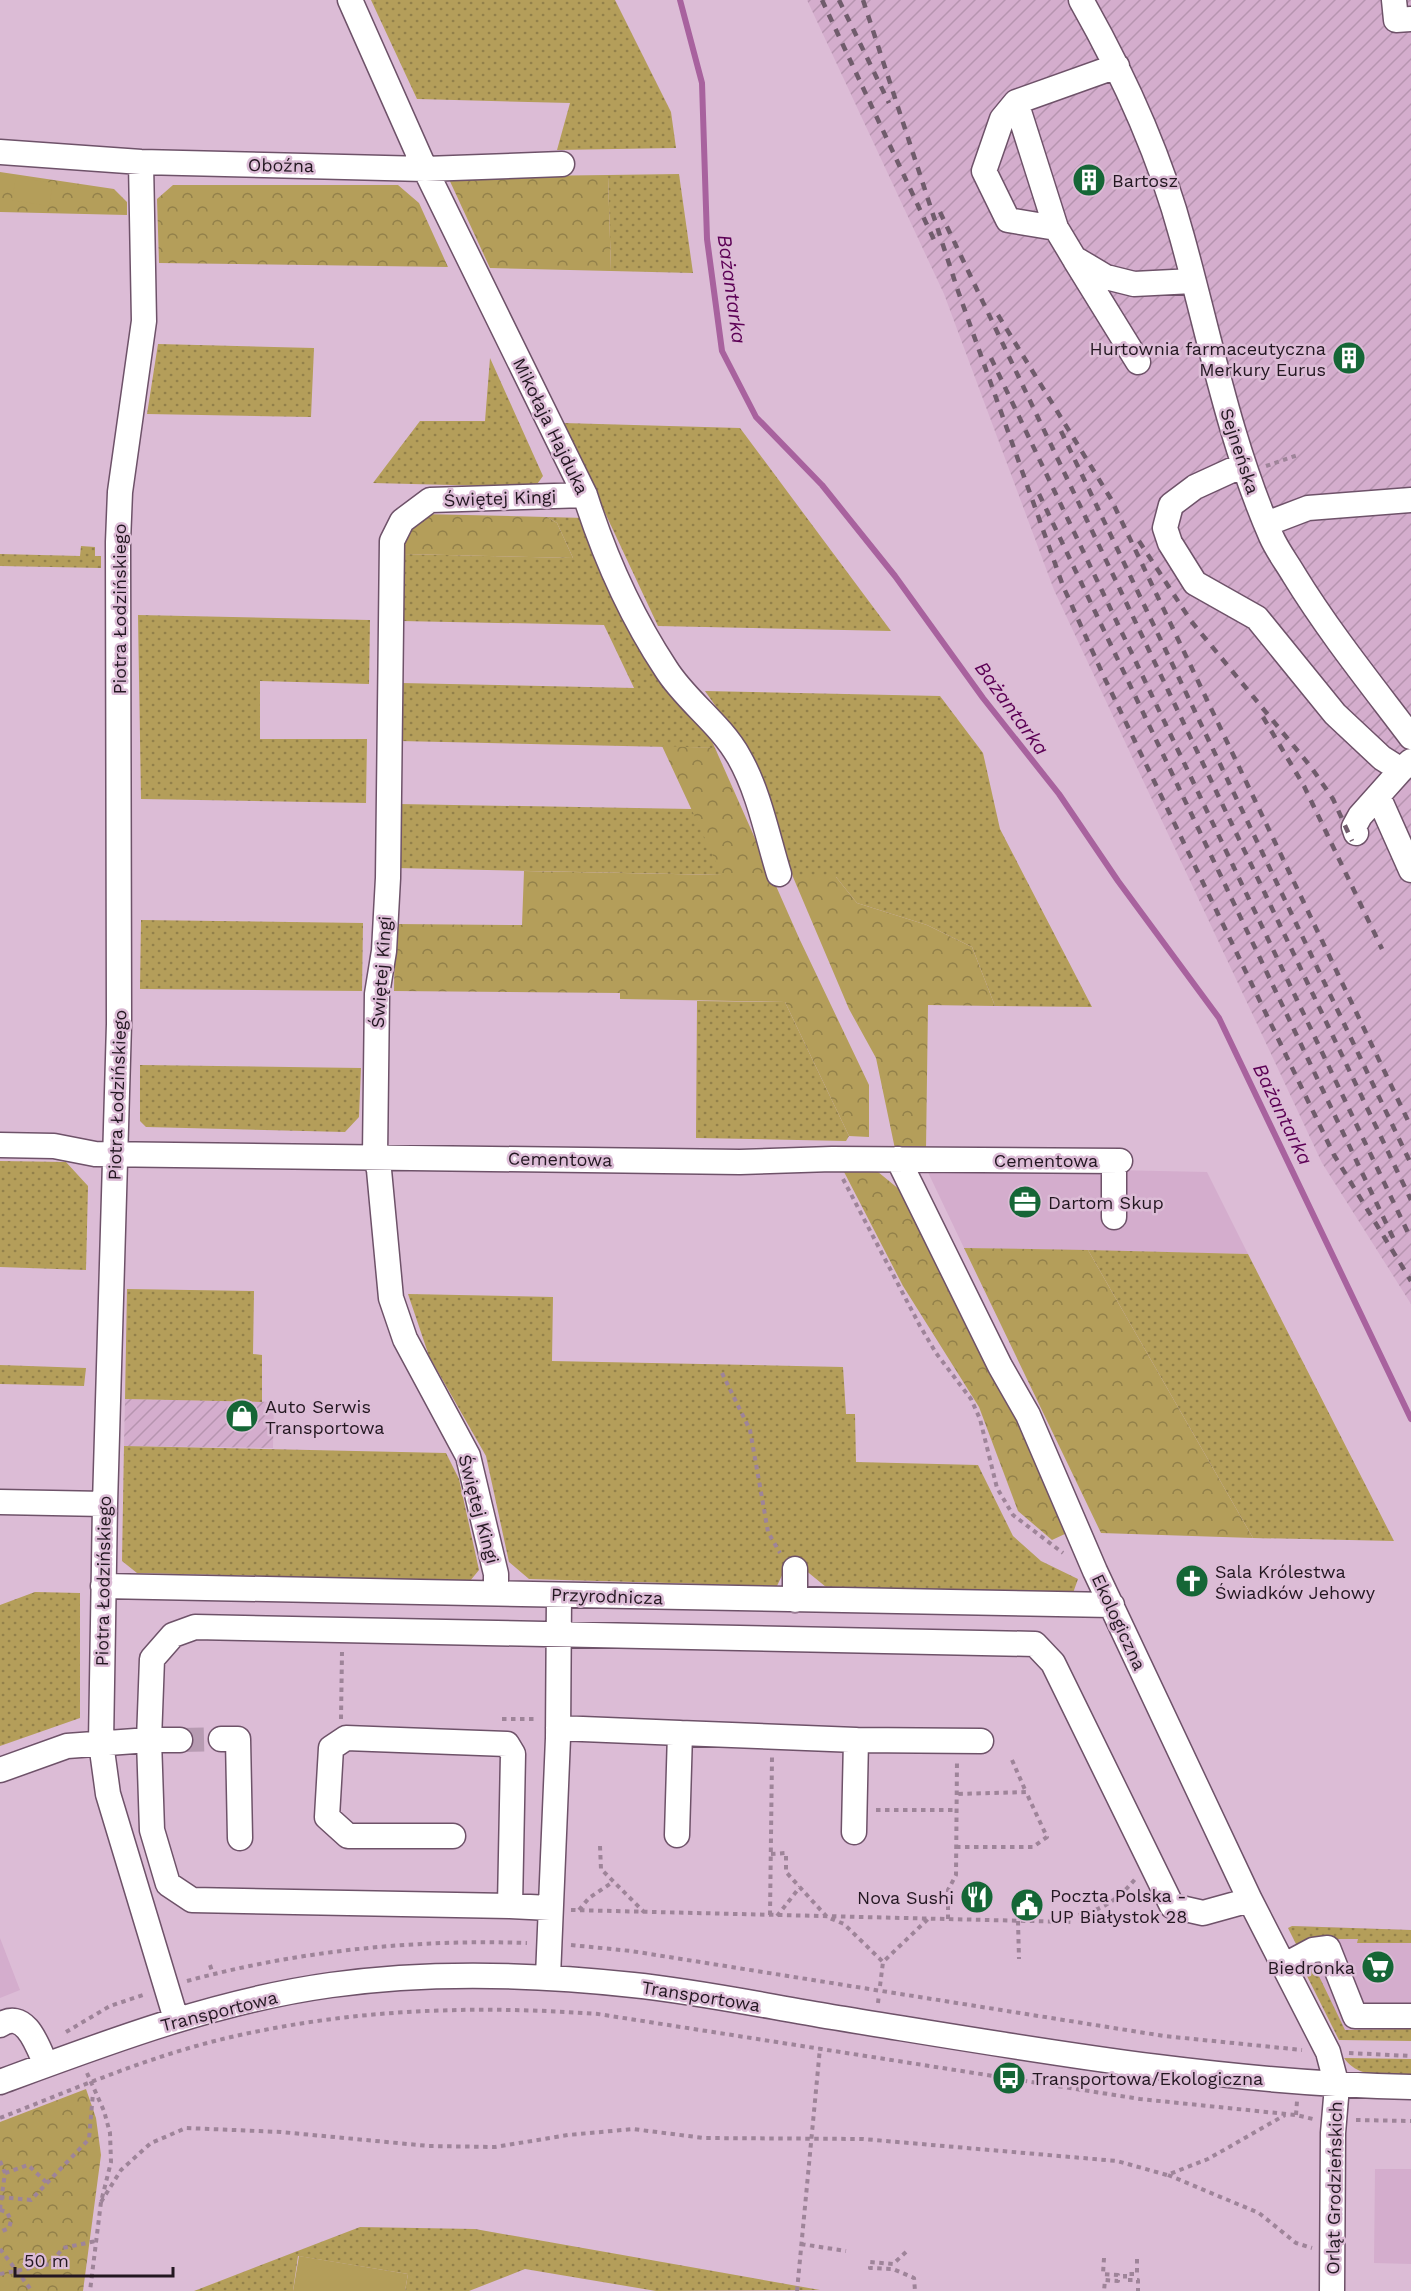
<svg xmlns="http://www.w3.org/2000/svg" width="1411" height="2291" font-family="'Work Sans',sans-serif">
<style>
.built{fill:#d4adcd}
.industrial{fill:url(#industrial-furrows)}
.grass{fill:url(#grass-dots)}
.forest{fill:url(#forest-crowns)}
.pitch{fill:#b49e5a}
.lines{fill:none;stroke-linecap:round;stroke-linejoin:round}
.stream{stroke:#a8629e;stroke-width:6}
.minor-tunnel{stroke:#b79bb2;stroke-width:24;stroke-dasharray:24 12;stroke-linecap:butt}
.minor-casing{stroke:#6e5269;stroke-width:27}
.path{stroke:#9e8499;stroke-width:4;stroke-dasharray:4.5 4.5;stroke-linecap:butt}
.minor{stroke:#fff;stroke-width:24}
.rail{stroke:#705c6c;stroke-width:4.5;stroke-dasharray:8 8;stroke-linecap:butt}
.labels{text-anchor:middle;dominant-baseline:central;stroke-width:5;stroke-linejoin:round;paint-order:stroke}
.street-label{font-size:18px;fill:#231721;stroke:#dcbcd6}
.poi-label{font-size:18px;fill:#231721;stroke:#dcbcd6;text-anchor:start}
.water-label{font-size:20px;font-style:italic;fill:#5c0055;stroke:#dcbcd6}
</style>
<defs>
<pattern id="industrial-furrows" width="10" height="10" patternUnits="userSpaceOnUse" patternTransform="scale(1.5)"><rect width="10" height="10" fill="#d4adcd"/><path d="M-1 1l2-2M0 10L10 0M9 11l2-2" fill="none" stroke="#b694b0"/></pattern>
<pattern id="grass-dots" width="8" height="8" patternUnits="userSpaceOnUse" patternTransform="scale(1.5)"><rect width="8" height="8" fill="#b49e5a"/><path d="M2 2h.1M6 6h.1" fill="none" stroke="#92804a" stroke-width="1.8" stroke-linecap="round"/></pattern>
<pattern id="forest-crowns" width="20" height="18" patternUnits="userSpaceOnUse" patternTransform="scale(1.5)"><rect width="20" height="18" fill="#b49e5a"/><path d="M2 6a3 3 0 1 1 6 0M12 15a3 3 0 1 1 6 0" fill="none" stroke="#92804a"/></pattern>
</defs>
<rect width="100%" height="100%" fill="#dcbcd6"/>
<path class="built" d="M925 1166 1207 1172 1248 1254 964 1248Z
M1292 1926 1411 1930V2030L1343 2031Z
M0 1938 20 1990 0 1998Z
M1375 2169H1411V2264L1374 2263Z"/>
<path class="industrial" d="M807 0H1411V1304L1322 1163 1054 590 944 294Z
M125 1399 274 1402 273 1448 124 1446Z"/>
<path class="grass" d="M371 0H615L671 112 676 148 557 150 570 103 417 99Z
M679 174 693 273 611 271 608 175Z
M158 344 314 348 311 417 147 414Z
M490 358 543 476 535 487 373 483 420 421H485Z
M563 423 740 428 891 631 658 626Z
M547 517 586 518 698 711 715 748 399 741 401 683 634 688 604 625 402 621 404 554 573 558 557 523Z
M81 546 95 547V556H101V568L0 566V554L80 556Z
M138 615 370 620 369 684 260 681V739H367L366 803 141 799Z
M705 691 940 696 983 753 1000 829 1092 1007 995 1006 972 947 927 925 857 903 836 877H793L772 811 745 748Z
M398 804 692 809 723 875 396 868Z
M141 920 363 923 362 991 140 989Z
M697 1001 785 1002 849 1136 846 1141 696 1138Z
M140 1065 361 1068 359 1117 345 1132 146 1127 140 1121Z
M0 1161 66 1162 88 1186 86 1270 0 1267Z
M1088 1250 1248 1254 1394 1541 1253 1538Z
M127 1289 254 1291 253 1354 262 1355V1402L125 1399Z
M408 1294 553 1297 552 1361 843 1367 846 1414H855L856 1462 978 1465 1013 1536 1041 1561 1078 1579 1073 1593 826 1587 804 1569H785L777 1586 529 1579 509 1562 486 1456 429 1356Z
M0 1365 86 1368 84 1386 0 1384Z
M124 1446 446 1453 459 1479 479 1570 470 1581 137 1573 122 1561Z
M35 1592 80 1593V1718L0 1746V1605Z
M1292 1926 1411 1930V1943H1357L1358 1939H1318L1297 1946 1288 1928Z
M1318 1961 1324 1968 1317 1972 1345 2030 1411 2029V2041L1339 2040 1301 1964Z
M1344 2058 1411 2059V2074C1388 2074 1359 2080 1344 2058Z
M360 2227 475 2229 820 2290 656 2291 525 2269 469 2291H405L408 2274 298 2256 293 2291H194Z"/>
<path class="forest" d="M0 172 114 189 127 202V215L0 212Z
M608 175 611 271 490 268 448 177Z
M173 185H398L419 203 448 267 159 263 157 199Z
M421 514 547 517 557 523 573 558 404 554 403 530Z
M662 746 715 748 799 938 869 1085V1137L849 1136 785 1002 620 999V993L394 991 395 924 522 925 524 871 722 875Z
M793 877H836L857 903 927 925 972 947 995 1006 928 1005 926 1150 895 1149 876 1058 849 1009Z
M872 1167 900 1190 962 1306 1038 1453 1067 1533 1052 1540 1018 1511 979 1407 903 1286 842 1168Z
M964 1248 1088 1250 1253 1538 1101 1533Z
M86 2089 96 2118 101 2155 83 2291H0V2122Z"/>
<path class="pitch" d="M16 177 53 183 49 206 12 200Z
M299 2256 408 2274 405 2291H293Z"/>
<g class="lines">
<path class="stream" d="M680 0 702 83 707 239 722 351 756 417 822 485 895 576 983 698 1059 794 1118 881 1219 1018 1411 1419"/>
<path class="minor-tunnel" d="M180 1740 221 1739"/>
<defs>
<path id="minor" d="M350 0 425 169 585 495C604 555 631 616 666 669 686 701 720 723 739 757 759 792 767 835 779 874
M1081 0C1123 74 1160 155 1182 237 1210 338 1229 440 1271 536 1277 550 1287 563 1294 575 1329 632 1371 684 1411 737
M1394 0 1396 20 1411 19
M1117 66 1016 102 1002 119 984 171 1008 220 1056 228 1074 258 1106 277 1134 284 1193 281
M1016 102 1056 228
M0 152 141 162 425 169 562 164
M141 162 144 321 120 492 118 542 119 1024 105 1504 101 1743 108 1794 176 2019
M1075 260 1138 362
M1243 465 1195 487 1171 505 1165 528 1170 543 1195 583 1257 618 1335 714 1382 758 1401 770 1411 761
M1266 524 1308 508 1411 500
M1378 796 1411 870
M1356 833 1354 827 1360 816 1401 770
M0 1145 54 1146 95 1154 740 1162 832 1159 1120 1161
M898 1159 1000 1366 1028 1415 1095 1571 1250 1900 1328 2052 1337 2086 1333 2133 1332 2291
M1114 1161V1217
M0 1502 105 1504
M103 1586 1112 1605
M496 1592V1574L468 1456 405 1339 391 1298 379 1170 375 1156 377 994 384 951 388 878 392 541 402 521 430 500 585 495
M795 1600V1569
M558 1728 680 1733 677 1835
M680 1733 856 1740 854 1832
M221 1739H238L240 1838
M180 1740H149L152 1830 168 1884 192 1900 510 1906
M856 1740 981 1741
M0 1770 67 1746 149 1740 152 1659 173 1635 195 1627 1035 1644 1053 1663 1172 1906 1203 1913 1250 1900
M453 1836H348L327 1817 331 1748 346 1738 507 1744 513 1754 510 1906 550 1908
M1285 1965 1313 1950 1328 1948 1355 2016H1411
M548 1977 558 1738 559 1595
M0 2025C26 2008 38 2047 46 2065
M0 2082C108 2042 216 2001 331 1985 431 1971 533 1974 633 1985 700 1992 766 2006 832 2017 1025 2048 1216 2083 1411 2087"/>
</defs>
<use href="#minor" class="minor-casing"/>
<path class="path" d="M1266 466 1298 455
M843 1179 920 1326 936 1353 971 1399 980 1419 997 1488 1013 1515 1063 1553
M722 1373 750 1430 768 1532 780 1553
M341 1719 342 1652
M502 1719H536
M1012 1760 1026 1792
M876 1810H957
M600 1846 601 1869 644 1912
M956 1847H1033L1047 1837 1026 1792 957 1794
M771 1854 786 1853V1872L827 1917 844 1924 883 1962 928 1919
M571 1910 1071 1922 1072 1916C1100 1912 1118 1900 1136 1878
M579 1910 589 1898 613 1882
M770 1915 772 1757
M777 1916 800 1887
M948 1919V1890L956 1875 957 1760
M1018 1921 1019 1959
M571 1945 631 1951 1164 2036 1302 2050
M210 1965 212 1971
M187 1981C297 1951 414 1939 527 1943
M880 1986 883 1962
M878 2003 879 1994
M66 2032 110 2006 146 1994
M1349 2053 1411 2056
M87 2073 104 2111 110 2133 111 2162 101 2202 90 2291
M1296 2115 1297 2101
M0 2118C74 2089 150 2056 227 2038 350 2009 473 2005 598 2014L1140 2099 1296 2115 1313 2119
M1356 2120 1411 2121
M0 2161 5 2173 0 2209
M5 2173 28 2165 47 2183
M1168 2175 1259 2213 1296 2243 1312 2248
M0 2197 31 2200 89 2139 93 2093
M101 2202 121 2170 151 2143 186 2128 281 2132 429 2146 495 2147 568 2135 633 2129 704 2138 863 2139 1117 2161 1167 2175 1208 2159 1285 2115
M0 2210 7 2212 11 2221 9 2228 0 2232
M801 2244 846 2251
M0 2249 32 2291
M906 2252 893 2264 870 2262V2268L893 2269 914 2278 915 2291
M1104 2258 1103 2274 1118 2275V2281L1105 2280 1104 2291
M1137 2259V2274H1125V2280H1138V2291
M0 2274 50 2264 63 2248 96 2241
M797 2291 820 2048"/>
<use href="#minor" class="minor"/>
<path class="rail" d="M822 0 936 244
M839 0 889 103
M863 0 958 291 1063 586 1104 677 1334 1155 1411 1281
M940 212 1411 1200
M998 315 1111 499 1411 1127
M991 358 1411 1239
M1061 431 1411 1164
M1039 494 1396 1244
M1139 541 1191 621 1311 767 1333 799 1352 841
M1263 717 1304 786 1382 949"/>
</g>
<defs>
<symbol id="building-disc" viewBox="-11 -11 22 22"><circle r="9.5" fill="#156636" stroke="#dcbcd6"/><path d="M-4-6H4V6H1V3H-1V6H-4ZM-2.5-4.3h1.7v1.8h-1.7ZM.8-4.3h1.7v1.8H.8ZM-2.5-1h1.7V.8h-1.7ZM.8-1h1.7V.8H.8Z" fill="#fff"/></symbol>
<symbol id="office-disc" viewBox="-11 -11 22 22"><circle r="9.5" fill="#156636" stroke="#dcbcd6"/><path d="M-6-3h4V-5.5h4V-3h4V5H-6ZM-1-4.5V-3h2v-1.5ZM-6 0V1H6V0Z" fill="#fff"/></symbol>
<symbol id="shop-disc" viewBox="-11 -11 22 22"><circle r="9.5" fill="#156636" stroke="#dcbcd6"/><path d="M-5-2.5h2.3a2.7 3.5 0 0 1 5.4 0H5L5.5 6h-11ZM-1.5-2.5h3a1.5 2.3 0 0 0-3 0Z" fill="#fff"/></symbol>
<symbol id="church-disc" viewBox="-11 -11 22 22"><circle r="9.5" fill="#156636" stroke="#dcbcd6"/><path d="M-1.2-6h2.4v3.5h3.3v2.4h-3.3V6h-2.4V-.1h-3.3v-2.4h3.3Z" fill="#fff"/></symbol>
<symbol id="restaurant-disc" viewBox="-11 -11 22 22"><circle r="9.5" fill="#156636" stroke="#dcbcd6"/><path d="M-5-6h1v4h1v-4h1v4h1v-4h1v5L-1.5 .5V6h-2V.5L-5-1ZM5-6V6H3V1.5H1.5Q1.5-4 5-6Z" fill="#fff"/></symbol>
<symbol id="civic-disc" viewBox="-11 -11 22 22"><circle r="9.5" fill="#156636" stroke="#dcbcd6"/><path d="M-.6-6.5H3V-4.5H.6V-3L4-1V1h2V6H-6V1h2V-1L-.6-3ZM-1.2 2.5V6h2.4V2.5Z" fill="#fff"/></symbol>
<symbol id="supermarket-disc" viewBox="-11 -11 22 22"><circle r="9.5" fill="#156636" stroke="#dcbcd6"/><path d="M-6-5.5h2.5l.6 2H6L4.5 2H-2.5L-4.4-4H-6ZM-1.5 3.2a1.3 1.3 0 1 0 .1 0ZM3 3.2a1.3 1.3 0 1 0 .1 0Z" fill="#fff"/></symbol>
<symbol id="bus-disc" viewBox="-11 -11 22 22"><circle r="9.5" fill="#156636" stroke="#dcbcd6"/><path d="M-5-6H5V4H4V6H2V4H-2V6H-4V4H-5ZM-3.5-4V0h7V-4ZM-3.5 1.2v1.5H-2V1.2ZM2 1.2v1.5H3.5V1.2Z" fill="#fff"/></symbol>
</defs>
<g fill-rule="evenodd">
<use href="#building-disc" x="1070" y="161" width="38" height="38"/>
<use href="#building-disc" x="1330" y="339" width="38" height="38"/>
<use href="#office-disc" x="1006" y="1183" width="38" height="38"/>
<use href="#shop-disc" x="223" y="1397" width="38" height="38"/>
<use href="#church-disc" x="1173" y="1562" width="38" height="38"/>
<use href="#restaurant-disc" x="958" y="1878" width="38" height="38"/>
<use href="#civic-disc" x="1008" y="1886" width="38" height="38"/>
<use href="#supermarket-disc" x="1359" y="1948" width="38" height="38"/>
<use href="#bus-disc" x="990" y="2059" width="38" height="38"/>
</g>
<g class="labels">
<g class="street-label">
<text transform="translate(281 165) rotate(1)">Oboźna</text>
<text transform="translate(551 426) rotate(64)">Mikołaja Hajduka</text>
<text transform="translate(1240 451) rotate(72)">Sejneńska</text>
<text transform="translate(500 498) rotate(-2)">Świętej Kingi</text>
<text transform="translate(119 609) rotate(-90)">Piotra Łodzińskiego</text>
<text transform="translate(381 972) rotate(-86)">Świętej Kingi</text>
<text transform="translate(117 1095) rotate(-88)">Piotra Łodzińskiego</text>
<text transform="translate(560 1159) rotate(1)">Cementowa</text>
<text x="1046" y="1160">Cementowa</text>
<text transform="translate(479 1509) rotate(75)">Świętej Kingi</text>
<text transform="translate(103 1581) rotate(-89)">Piotra Łodzińskiego</text>
<text transform="translate(607 1596) rotate(2)">Przyrodnicza</text>
<text transform="translate(1119 1622) rotate(65)">Ekologiczna</text>
<text transform="translate(701 1996) rotate(9)">Transportowa</text>
<text transform="translate(219 2011) rotate(-14)">Transportowa</text>
<text transform="translate(1334 2188) rotate(-89)">Orląt Grodzieńskich</text>
</g>
<g class="poi-label">
<text x="1112" y="180">Bartosz</text>
<text x="1326" y="348" text-anchor="end">Hurtownia farmaceutyczna<tspan x="1326" dy="21">Merkury Eurus</tspan></text>
<text x="1048" y="1202">Dartom Skup</text>
<text x="265" y="1406">Auto Serwis<tspan x="265" dy="21">Transportowa</tspan></text>
<text x="1215" y="1571">Sala Królestwa<tspan x="1215" dy="21">Świadków Jehowy</tspan></text>
<text x="1050" y="1895">Poczta Polska -<tspan x="1050" dy="21">UP Białystok 28</tspan></text>
<text x="954" y="1897" text-anchor="end">Nova Sushi</text>
<text x="1355" y="1967" text-anchor="end">Biedronka</text>
<text x="1032" y="2078">Transportowa/Ekologiczna</text>
</g>
<g class="water-label">
<text transform="translate(732 289) rotate(82)">Bażantarka</text>
<text transform="translate(1012 708) rotate(54)">Bażantarka</text>
<text transform="translate(1283 1114) rotate(64)">Bażantarka</text>
</g>
</g>
<path d="M15 2267v9h158v-9" fill="none" stroke="#231721" stroke-width="3"/>
<text x="24" y="2267" font-size="18" fill="#231721" stroke="#dcbcd6" stroke-width="4.5" paint-order="stroke">50 m</text>
</svg>
